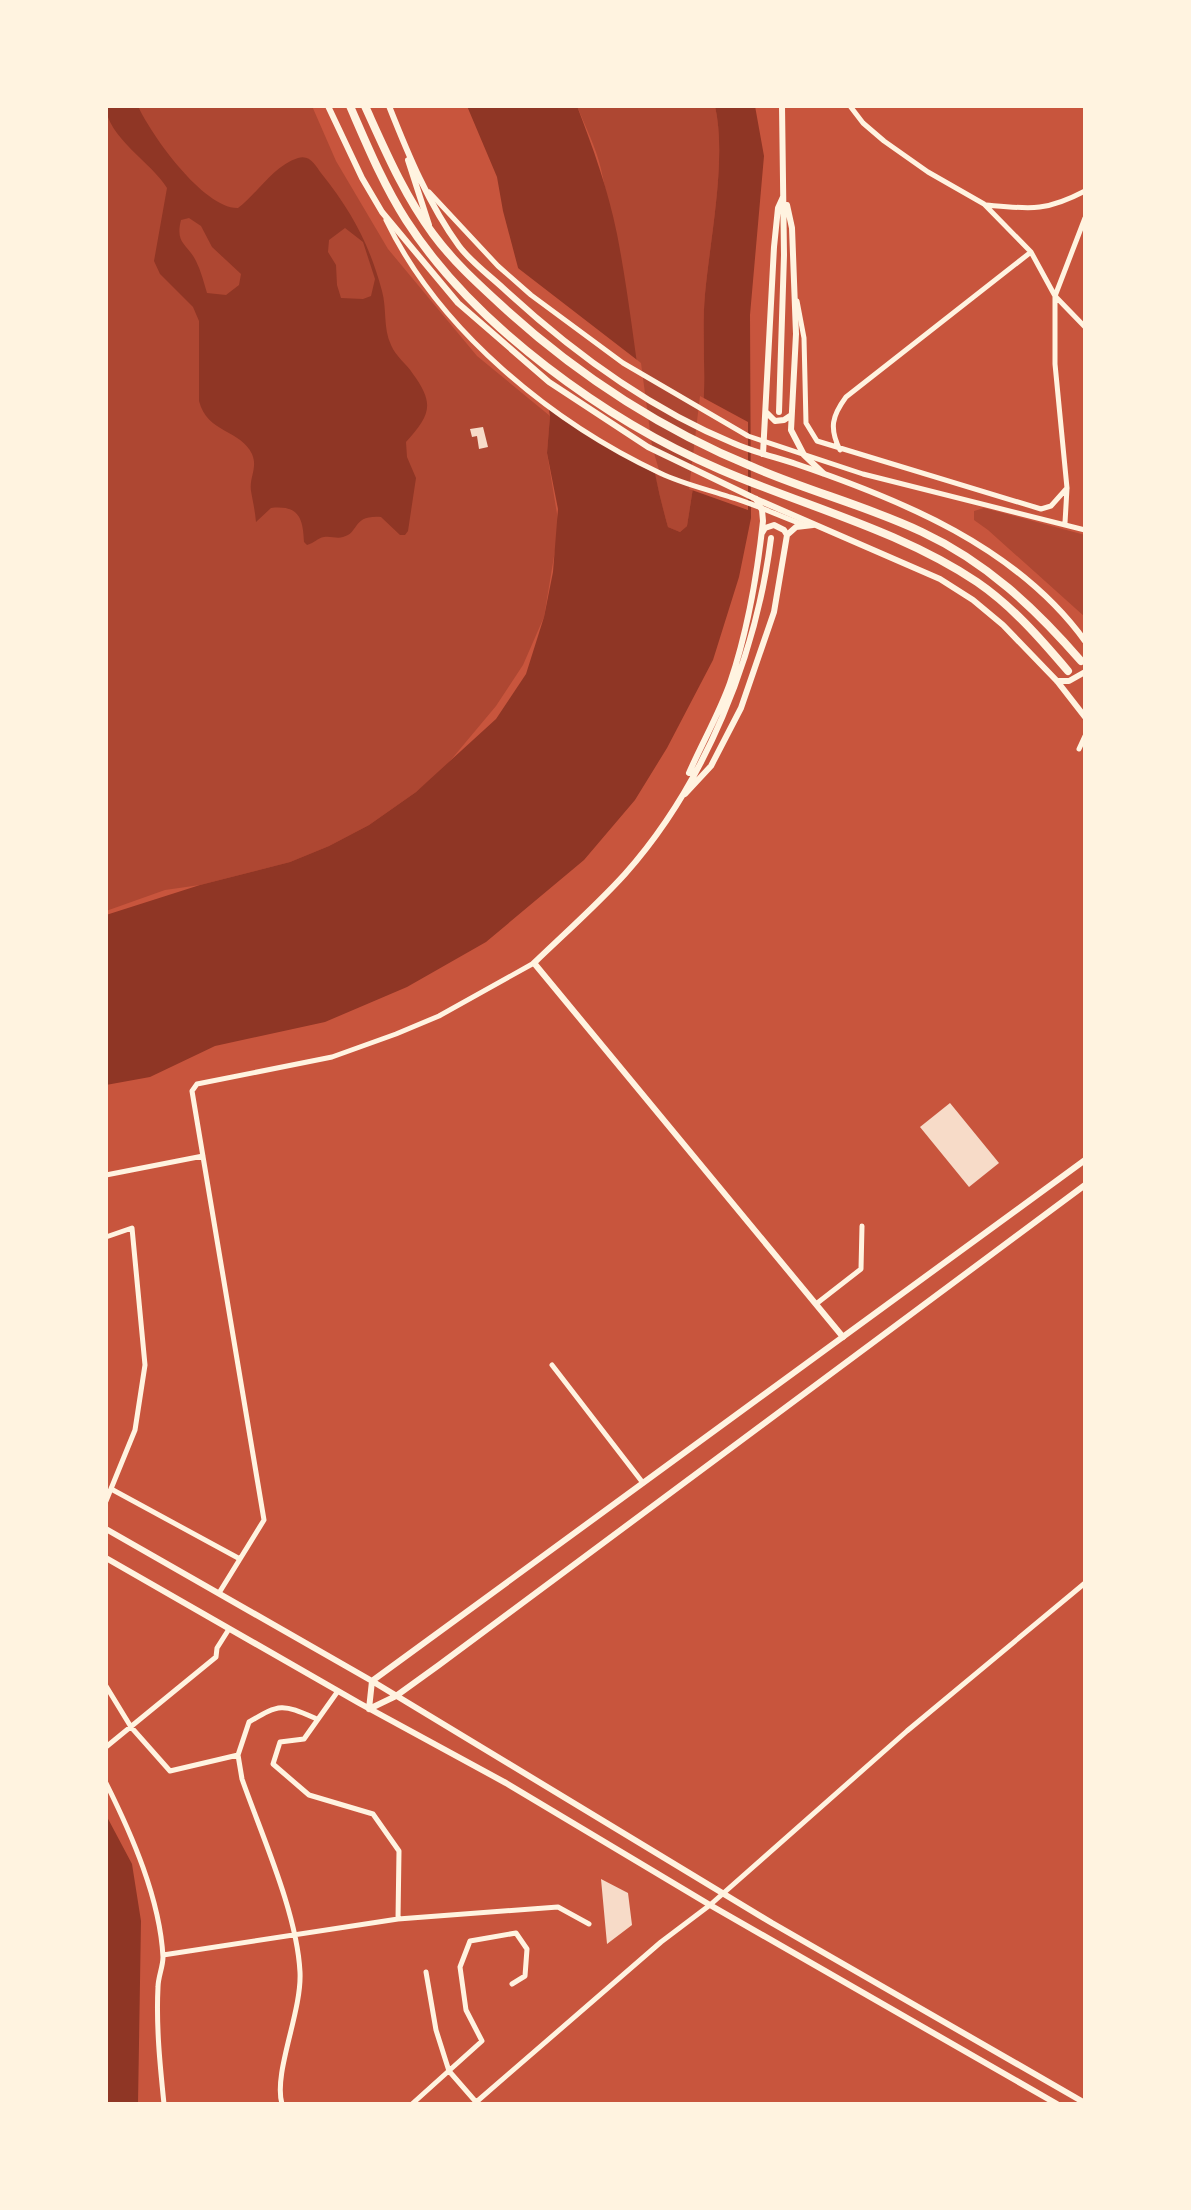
<svg xmlns="http://www.w3.org/2000/svg" width="1191" height="2210" font-family="Bitter,serif">
<style>
.green{fill:#ae4732}
.water{fill:#8f3625;fill-rule:evenodd}
.pier{fill:#c8553d}
.building{fill:#f7dbc8}
.lines{fill:none;stroke-linecap:round;stroke-linejoin:round}
.minor{stroke:#fff3e0;stroke-width:5}
.tertiary{stroke:#fff3e0;stroke-width:6}
.secondary{stroke:#fff3e0;stroke-width:6}
.trunk{stroke:#fff3e0;stroke-width:8}
</style>
<rect width="100%" height="100%" fill="#c8553d"/>
<path class="green" d="M106 106H312L336 161 388 249 477 356 550 416 547 453 559 526 544 617 523 665 496 706 445 767 416 792 369 825 329 846 290 862 200 885 165 890 106 911Z
M577 106H715C727 159 710 239 705 294 702 327 705 360 704 392 702 437 694 481 687 526L680 532 668 527C635 410 628 287 601 169 596 147 585 126 577 106Z
M984 508 1085 535V617L988 530 974 520V511Z"/>
<path class="water" d="M106 106H138C151 135 204 209 238 208 258 193 273 166 298 158 310 154 316 166 321 173 352 212 369 243 382 291 387 309 383 328 391 345 396 357 406 363 413 374 436 405 429 416 406 442L407 457 416 478 408 531 405 535H400L381 517C351 515 360 533 343 537 337 539 331 536 324 537 317 538 315 543 307 545L304 542C303 518 299 505 271 508L256 522C255 511 253 502 251 491 249 477 258 468 252 454 241 430 207 433 199 401V321L193 307 160 274 154 261 167 188C152 163 106 136 106 106ZM189 218 201 226 212 247 241 274 239 285 226 295 207 293C204 283 201 271 196 261 187 243 175 244 181 220ZM345 228 363 242 375 279 371 296 363 299 341 298 337 285 336 265 328 252 329 240Z
M467 106H577C593 148 608 189 617 234 636 331 641 431 668 527L680 532 687 526C694 481 702 437 704 392 705 360 702 327 705 294 710 239 727 159 715 106H755L764 156 750 315 751 518 739 577 713 660 667 748 635 800 584 860 486 942 407 987 325 1022 215 1046 150 1077 106 1085V915L200 885 290 862 329 846 369 825 416 792 496 719 526 674 544 617 553 572 558 509 547 453 550 416 534 328 503 211 497 177Z
M106 1815 132 1864 141 1921 138 2104H106Z"/>
<path class="pier" d="M514 265 641 363 652 446 661 477 579 430 544 403 530 329Z
M700 396 748 422V510L689 489Z"/>
<path class="building" d="M483 427 488 447 479 449 477 436 472 437 470 429Z
M950 1103 999 1163 969 1187 920 1127Z
M601 1879 628 1893 632 1925 607 1944Z"/>
<g class="lines">
<path class="minor" d="M850 106 863 123 884 141 928 172 984 204 1031 252 1055 296 1085 327
M429 192 498 266 531 295 623 363 748 436 863 474 1085 530
M986 205C1030 209 1045 212 1085 191
M386 220C439 330 551 422 660 473 683 484 706 489 730 497 755 504 779 516 804 525
M797 301 804 338 806 423 817 441 1041 509 1051 506 1067 488
M840 450C829 428 832 416 846 397L1031 252
M1065 523 1067 488 1055 364V296L1085 218
M1079 749 1085 736
M106 1175 203 1156
M106 1237 132 1228 145 1365 135 1430 106 1501
M816 1304 861 1269 862 1226
M552 1365 643 1483
M113 1490 240 1559
M219 1593 264 1520 192 1091 197 1084 332 1057 396 1034 439 1016 534 963
M106 1686 131 1727 170 1771 238 1755 249 1722C281 1703 282 1704 317 1719
M338 1691 304 1739 280 1742 273 1764 309 1795 373 1814 399 1851 398 1919
M106 1747 216 1657 217 1648 229 1629
M238 1755 242 1779C262 1836 297 1913 300 1972 302 2012 273 2073 282 2104
M106 1783C132 1835 160 1899 163 1957 163 1967 158 1977 158 1987 156 2026 160 2065 164 2104
M163 1955 398 1919 558 1907 589 1924
M426 1972 436 2030 449 2071 476 2102
M412 2104 482 2041 466 2010 460 1967 470 1941 516 1933 527 1949 525 1976 512 1984
M474 2104 661 1942 710 1905 907 1731 1085 1583"/>
<path class="tertiary" d="M787 205 792 228 796 334 791 430 804 455 823 473
M779 412 784 255 782 106
M767 413 775 421 784 420 790 416
M763 454 774 247 778 208 783 197
M762 533 765 528 774 525 784 530 787 535
M771 538C756 657 705 784 625 874 597 905 564 934 534 963L843 1337
M689 773C702 743 719 714 730 683 748 630 757 577 763 521L762 510 756 499
M685 794 711 766 741 708 774 612 787 535 796 527 813 525"/>
<path class="secondary" d="M328 106 362 178 382 212 458 303 549 382 648 447 756 499 940 579 973 600 1003 625 1057 681 1085 717
M389 106C408 154 429 205 459 246 471 262 489 275 503 288 570 350 648 408 733 443 753 452 775 457 796 464 902 500 1017 547 1085 641
M408 160 429 225
M1057 681H1069L1085 672
M106 1529 372 1681 772 1923 1085 2103
M106 1558 359 1703 506 1783 710 1905 1057 2104
M369 1709 372 1681 1085 1160
M369 1709 396 1696 439 1665 1085 1185"/>
<path class="trunk" d="M350 106C367 145 383 184 406 220 474 326 607 421 721 470 807 507 899 530 977 582 1012 606 1040 638 1068 671
M365 106C385 150 404 195 433 234 452 260 476 282 500 304 575 373 658 428 753 467 808 491 867 506 922 532 986 562 1035 608 1081 661"/>
</g>
<rect width="1191" height="2210" fill="none" stroke="#fff3e0" stroke-width="216"/>
</svg>
